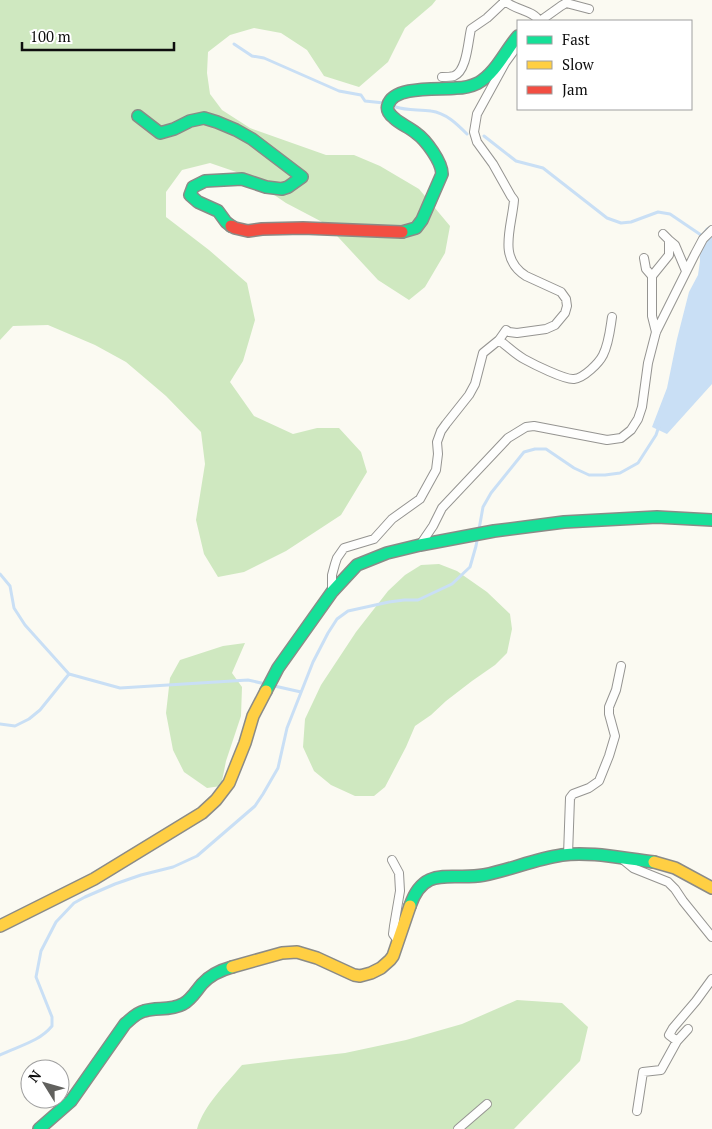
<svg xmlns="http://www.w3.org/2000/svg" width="712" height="1129" font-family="'PT Serif',serif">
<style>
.forest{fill:#cfe8c0}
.water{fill:#c9dff5}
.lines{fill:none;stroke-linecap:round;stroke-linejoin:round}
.stream{stroke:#c9dff5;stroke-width:3}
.street-casing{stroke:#959491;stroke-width:10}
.fast-casing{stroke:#8b8b87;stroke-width:14}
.slow-casing{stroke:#8b8b87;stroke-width:14}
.jam-casing{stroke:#8b8b87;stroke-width:14}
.street{stroke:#fefefd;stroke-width:8}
.fast{stroke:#16e098;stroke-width:11}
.slow{stroke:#ffcf43;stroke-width:11}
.jam{stroke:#f24e42;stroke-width:11}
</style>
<rect width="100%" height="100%" fill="#fbfaf2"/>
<path class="forest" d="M0 0H436L432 5 405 28 388 62 359 87 324 76 307 50 281 33 254 28 230 35 208 52 207 73 210 94 222 110 250 128 326 155H354L380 166 419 189 450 226 445 253 425 287 409 300 378 280 326 224 286 203 245 175 210 163 182 170 166 192V217L209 250 247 283 255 320 243 361 230 382 254 416 293 434 317 428H339L361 452 367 472 341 515 286 551 244 572 218 577 204 554 196 520 205 464 201 432 166 396 126 362 95 345 48 325 13 326 0 340Z
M439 564 457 571 487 592 510 614 512 629 507 653 495 665 472 681 446 701 431 715 415 726 406 747 385 787 374 796H355L331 785 314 771 303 747 305 719 321 685 356 632 388 591 405 575 421 565Z
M245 643 232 673 242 687 241 716 226 761 221 786 207 788 184 772 173 750 166 713 170 678 180 660 223 646Z
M517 1000 562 1003 588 1027 580 1061 514 1129H197C204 1105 226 1084 242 1065L291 1059 345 1053 406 1040 462 1024Z"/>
<path class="water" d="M712 225V384L667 434 652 427 667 388 677 339 689 292 698 275 700 261 699 238 706 228Z"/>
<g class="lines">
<path class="stream" d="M234 44 252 56 264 58 339 91 361 95 365 101 384 103
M396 107C407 111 420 109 431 111 446 113 457 124 467 134
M484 136 516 161 543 168 607 218 621 223 631 222 658 212 670 214 701 235
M0 574 10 586 14 608 25 625 69 674 120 688 248 680 301 692
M0 724 15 726 29 719 40 710 69 674
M0 1055C18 1046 39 1042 52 1026V1017L36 977 41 951 56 922 74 903 85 897 115 884 141 875 173 867 197 856 255 806 263 794 278 768 287 728 313 662 328 633 337 619 348 611 389 602 404 600H418L452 584 470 567 476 546 483 507 491 493 524 452 535 449H546L574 468 589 475H605L620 473 638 463 656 435 659 426"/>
<defs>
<path id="street" d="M504 0C513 10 534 10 539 21
M540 21 561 6 566 3 589 9
M442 77C445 77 450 77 454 76 467 71 468 41 471 29L487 18 504 2
M669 240 675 245 686 271
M644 258 646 269 652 276
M656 332 652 316V276L669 255V240L663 234
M499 340C507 346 515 354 524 359 533 364 565 380 574 379 584 378 599 363 603 355 609 343 610 330 612 317
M420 545 433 526 442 508 508 438 526 427 534 426 607 440 621 438 631 430 638 419 642 407 648 363 656 332 695 254 703 239 712 230
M332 592V575L335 564 337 558 344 548 374 539 392 519 420 499 436 470 438 454 437 442 441 431 446 424 469 395 475 384 483 353 499 340 506 330 509 332 517 333 546 329 555 325 565 313 567 306 566 299 561 292 526 276C497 258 512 227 514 200L511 196 493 164 477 142 474 132 477 114 505 63 518 45
M568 855 570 798 573 794 589 788 599 781 609 756 615 736 609 714V707L616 690 621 666
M622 859 633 868 668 882 675 889 683 901 712 937
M392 860 399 873 400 891 394 926 393 934 398 941
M677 1041 669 1035 673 1028 696 1001 712 979
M637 1111 643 1072 661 1070 677 1041 688 1029
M458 1129 487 1104"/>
<path id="fast" d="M138 116 160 133 174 129 190 121 204 118 217 122 236 130 252 139 302 177 288 187 282 189 266 187 242 179 205 181 193 187 190 195 198 202 218 211 226 222 231 226
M402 232 416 228 422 220 442 174C442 162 426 140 416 133 409 127 400 124 394 118 390 115 386 110 388 105 394 85 440 90 456 88 463 88 472 86 478 83 496 73 505 51 518 36
M266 691 278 668 332 592 357 565 387 553 420 545 494 531 564 522 657 517 712 520
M410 906C424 864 451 881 484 875 510 870 535 859 562 855 591 851 625 859 654 862
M39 1129 71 1101 125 1024C131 1019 136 1013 144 1011 157 1007 170 1011 183 1004 191 1000 196 991 202 984 210 975 221 970 232 967"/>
<path id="slow" d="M654 862 675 868 712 888
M0 926 94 879 202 813 216 800 229 783 245 743 253 716 266 691
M232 967 282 953 297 952 317 958 354 975 360 976 371 973 381 968 390 960 393 956 410 906"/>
<path id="jam" d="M231 226 235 228 248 231 262 229 303 228 402 232"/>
</defs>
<use href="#street" class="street-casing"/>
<use href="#fast" class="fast-casing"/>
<use href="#slow" class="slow-casing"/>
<use href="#jam" class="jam-casing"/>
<use href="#street" class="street"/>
<use href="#fast" class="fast"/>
<use href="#slow" class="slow"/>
<use href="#jam" class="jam"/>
</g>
<rect x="517" y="20" width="175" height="90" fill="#ffffff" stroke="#9f9f9f"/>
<rect x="527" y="36" width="25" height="8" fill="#16e098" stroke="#9f9f9f"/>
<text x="562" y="45" font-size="15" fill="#0e0e0e">Fast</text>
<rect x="527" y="61" width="25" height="8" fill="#ffcf43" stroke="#9f9f9f"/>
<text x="562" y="70" font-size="15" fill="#0e0e0e">Slow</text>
<rect x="527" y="86" width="25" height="8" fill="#f24e42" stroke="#9f9f9f"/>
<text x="562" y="95" font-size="15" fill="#0e0e0e">Jam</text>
<g transform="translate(45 1084) rotate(307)"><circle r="24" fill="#ffffff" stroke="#9f9f9f"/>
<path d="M0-4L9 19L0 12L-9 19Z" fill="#61615e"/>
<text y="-8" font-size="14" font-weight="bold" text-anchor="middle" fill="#0e0e0e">N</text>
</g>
<path d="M22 42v8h152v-8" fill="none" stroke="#0e0e0e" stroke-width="2.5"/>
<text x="30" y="42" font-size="15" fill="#0e0e0e" stroke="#ffffff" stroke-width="4" paint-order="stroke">100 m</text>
</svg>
